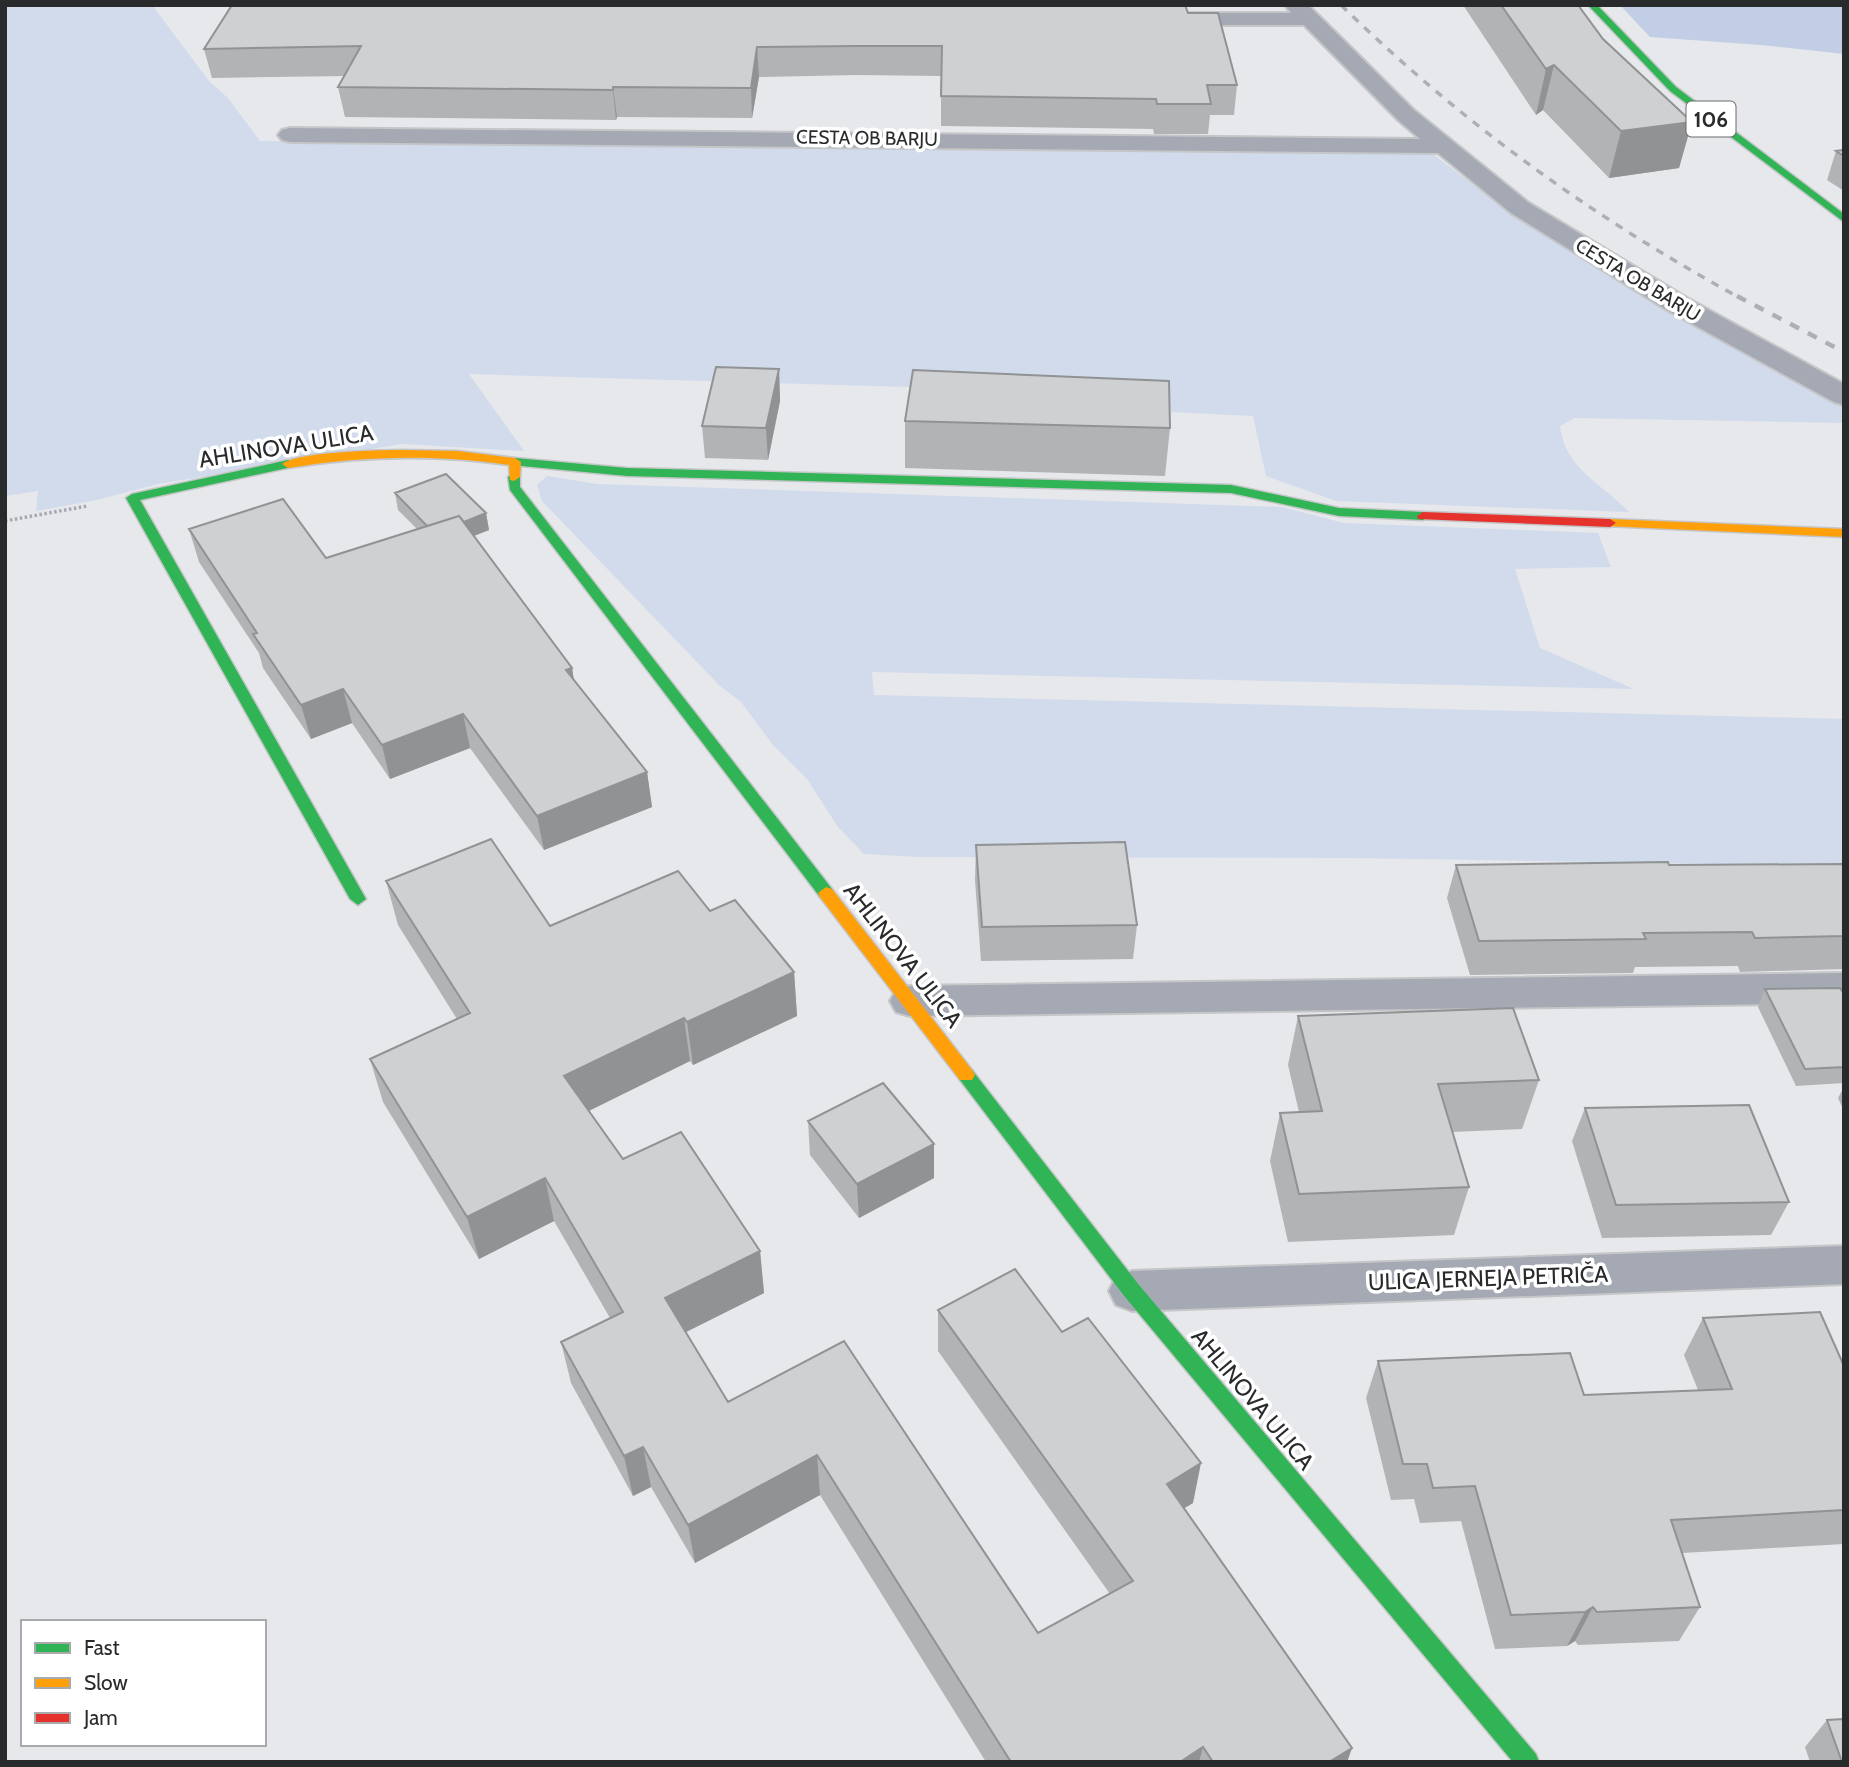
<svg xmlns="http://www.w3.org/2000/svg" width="1849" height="1767" font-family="Cabin,sans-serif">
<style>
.green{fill:#d2dbec}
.forest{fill:#c1cee6}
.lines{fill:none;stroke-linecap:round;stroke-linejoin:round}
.street-casing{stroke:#c5c6c8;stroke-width:4}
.fast-casing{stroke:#c5c6c8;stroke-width:3}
.slow-casing{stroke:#c5c6c8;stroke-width:3}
.jam-casing{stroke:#c5c6c8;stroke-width:3}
.path{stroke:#a5a8b0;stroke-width:3.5;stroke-dasharray:2.5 2.5;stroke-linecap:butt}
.street{fill:#a5a9b3;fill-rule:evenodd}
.fast{fill:#30b455;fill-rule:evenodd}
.slow{fill:#ff9f0a;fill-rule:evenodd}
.jam{fill:#e5322d;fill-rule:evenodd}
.rail-far1{stroke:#acafb4;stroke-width:3.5;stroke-dasharray:8 8;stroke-linecap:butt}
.rail{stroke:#acafb4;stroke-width:4.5;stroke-dasharray:10 10;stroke-linecap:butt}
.wall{fill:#b1b3b5}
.shaded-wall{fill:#909293}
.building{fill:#ced0d2;stroke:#909293;stroke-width:2}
.labels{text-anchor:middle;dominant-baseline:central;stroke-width:7;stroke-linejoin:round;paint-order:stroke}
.far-street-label{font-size:19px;fill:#292a2c;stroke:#fff}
.shield{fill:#fff;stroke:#696a6b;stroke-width:2}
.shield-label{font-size:21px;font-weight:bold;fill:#292a2c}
.street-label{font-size:23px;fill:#292a2c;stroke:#fff}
</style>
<rect width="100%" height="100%" fill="#e6e8eb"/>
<path class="green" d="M5 5H152L209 81 228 98 260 141 1411 151 1434 155 1511 213 1574 254 1844 408V423L1575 418 1560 426C1565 470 1602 483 1629 512L1336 501 1266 476 1253 416 1171 412 1169 397 1114 393 469 374 524 451 402 444 158 484 97 500 36 511 38 491 5 496Z
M547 476 597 484 1282 507 1344 523 1598 533 1611 567 1515 569 1540 648 1634 689 872 672 874 695 1844 719V866L1351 858 919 857 864 854 838 827 807 779 773 745 741 702 719 685 542 501 537 485Z"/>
<path class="forest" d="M1620 5H1844V54L1761 45 1650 37Z"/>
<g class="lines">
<defs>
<path id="street" d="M1285 5H1308L1414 110 1529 203 1687 298 1844 384V405L1834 402 1667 310 1511 213 1438 153 290 142 282 140 278 135 282 130 290 128 1420 139 1398 120 1304 25H1167L1159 24 1156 19 1159 14 1167 13H1291Z
M1844 973V1003L910 1016 896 1012 890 1001 896 990 910 986Z
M1844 1246V1284L1132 1311 1116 1305 1109 1291 1116 1277 1132 1271Z"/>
<path id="fast" d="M1588 5H1597L1676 87 1844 214V222L1670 91Z
M515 458 627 468 1231 485 1339 508 1423 512 1429 516 1423 520 1339 516 1231 493 627 476 511 465 509 462Z
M288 460 292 461V467L140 500 366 899 358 905 350 899 126 498 132 494Z
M514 473 520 477V487L832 889 834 893 832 897H820L510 490 508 477Z
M966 1068 972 1070 1139 1285 1536 1754 1539 1762H1513L1125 1297 960 1080 957 1075 960 1070Z"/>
<path id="slow" d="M402 450 458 451 515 458 521 462 520 477 514 481 510 480 509 465C434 454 362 456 288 468L282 464C297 452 378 450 402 450Z
M1610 519 1844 529V537L1605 526V520Z
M826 887 832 889 972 1070 975 1075 972 1080H960L820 897 818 893Z"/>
<path id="jam" d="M1423 512 1610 519 1616 523 1610 527 1418 519 1417 516Z"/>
</defs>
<use href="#street" class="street-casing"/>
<use href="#fast" class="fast-casing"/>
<use href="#slow" class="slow-casing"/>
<use href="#jam" class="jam-casing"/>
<path class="path" d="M5 521 87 506"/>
<use href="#street" class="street"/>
<use href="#fast" class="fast"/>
<use href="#slow" class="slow"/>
<use href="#jam" class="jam"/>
<path class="rail-far1" d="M1341 5C1463 124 1591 216 1740 298"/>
<path class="rail" d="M1737 296 1844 352"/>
</g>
<path class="wall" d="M1463 5H1578L1603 39 1692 122 1679 168 1609 178 1543 110 1536 115Z
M1188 13 1237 85 1234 115H1210L1208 134H1154L1153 129 941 126V76L856 75 759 77 752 118 617 117 616 120 345 117 338 87 345 76 212 78 204 49Z
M1844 150V191L1827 180 1836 151Z
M779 369 780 401 768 460 705 458 702 426Z
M905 421 1170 428 1165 476 905 468Z
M395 493 486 513 489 530 474 536 572 668 574 680 647 772 652 807 544 850 470 748 390 779 352 723 311 739 263 668 259 653 199 562 189 529 326 558 417 529 398 510Z
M976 845 1137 925 1133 959 981 961 975 880Z
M1844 864V969L1740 972 1738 966 1635 967 1633 973 1470 975 1447 898 1456 865Z
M386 881 550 926 710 911 794 972 797 1016 693 1065 690 1061 589 1111 623 1159 760 1251 764 1293 686 1332 728 1402 844 1341 1038 1633 1110 1594 938 1351V1310L1193 1503 1184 1508 1352 1748 1347 1762H986L820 1495 695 1563 651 1487 633 1496 571 1383 561 1342 610 1318 554 1221 479 1259 383 1102 370 1059 457 1019 398 925Z
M1765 989 1844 994V1083L1796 1086 1758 1007Z
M1298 1016 1539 1080 1522 1129 1452 1132 1469 1187 1454 1235 1288 1242 1270 1161 1280 1113 1299 1112 1288 1065Z
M1844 1087V1111L1838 1098Z
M1585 1108 1789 1202 1771 1235 1602 1238 1572 1141Z
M808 1121 934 1144V1178L859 1218 810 1155Z
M1703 1318 1844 1366V1544L1682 1553 1700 1607 1679 1641 1578 1645 1575 1641 1567 1646 1495 1649 1461 1521 1420 1523 1414 1499 1391 1500 1366 1398 1378 1361 1584 1395 1698 1390 1684 1355Z
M1827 1720 1844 1762H1810L1805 1747Z"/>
<path class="shaded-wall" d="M757 47 759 77 752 118 751 88Z
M1554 65 1543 110 1536 115 1546 69Z
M613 87 617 117 616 120 613 90Z
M1692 122 1679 168 1609 178 1621 131Z
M779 369 780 401 768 460 766 428Z
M486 513 489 530 437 550 434 533Z
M572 668 577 702 566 670Z
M343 689 352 723 311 739 301 705Z
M463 714 470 748 390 779 382 745Z
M647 772 652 807 544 850 537 816Z
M794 972 797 1016 693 1065 687 1022Z
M684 1018 690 1061 572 1119 564 1076Z
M934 1144V1178L859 1218 857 1184Z
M545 1178 554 1221 479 1259 467 1217Z
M760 1251 764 1293 672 1339 665 1298Z
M643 1447 651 1487 633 1496 624 1456Z
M817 1455 820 1495 695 1563 688 1525Z
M1201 1463 1193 1503 1160 1523 1167 1484Z
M1593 1607 1575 1641 1567 1646 1585 1612Z
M1203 1747 1199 1762H1180Z
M1352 1748 1347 1762H1329Z"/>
<path class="building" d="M232 5H1185L1188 13H1218L1237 85H1207L1211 104H1157L1156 99 941 96 942 46H855L757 47 751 88 613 87V90L338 87 361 46 204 49Z
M1501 5H1578L1603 39 1692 122 1621 131 1554 65 1546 69Z
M1844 150V156L1836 151Z
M716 367 779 369 766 428 702 426Z
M913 370 1169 381 1170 428 905 421Z
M446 474 486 513 464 522 459 516 427 526 395 493Z
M283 499 326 558 459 516 572 668 566 670 647 772 537 816 463 714 382 745 343 689 301 705 253 634 257 633 189 529Z
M491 839 550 926 678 871 710 911 735 900 794 972 687 1022 684 1018 564 1076 623 1159 681 1132 760 1251 665 1298 728 1402 844 1341 1038 1633 1133 1581 938 1310 1015 1269 1062 1332 1088 1318 1201 1463 1167 1484 1352 1748 1329 1762H1213L1203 1747 1180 1762H1011L817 1455 688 1525 643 1447 624 1456 561 1342 623 1312 545 1178 467 1217 370 1059 470 1013 386 881Z
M1125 842 1137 925 982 927 976 845Z
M1668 862 1669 865 1844 864V936L1755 938 1752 932 1643 933 1646 939 1479 941 1456 865Z
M1840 988 1844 994V1067L1805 1069 1765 989Z
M1513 1008 1539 1080 1438 1084 1469 1187 1299 1194 1280 1113 1322 1111 1298 1016Z
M883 1083 934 1144 857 1184 808 1121Z
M1749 1105 1789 1202 1616 1205 1585 1108Z
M1820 1312 1844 1366V1510L1671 1520 1700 1607 1597 1612 1593 1607 1585 1612 1511 1615 1475 1486 1433 1488 1427 1464H1403L1378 1361 1570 1353 1584 1395 1732 1389 1703 1318Z
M1844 1719V1762H1842L1827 1720Z"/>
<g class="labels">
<g class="far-street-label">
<text transform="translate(867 138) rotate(1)">CESTA OB BARJU</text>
<text transform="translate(1638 280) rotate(31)">CESTA OB BARJU</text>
</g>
<rect class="shield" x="1686.5" y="101.5" width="49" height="35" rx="5"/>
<g class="shield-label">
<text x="1711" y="119">106</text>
</g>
<g class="street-label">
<text transform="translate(286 446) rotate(-9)">AHLINOVA ULICA</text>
<text transform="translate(903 955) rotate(52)">AHLINOVA ULICA</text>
<text transform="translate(1488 1278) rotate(-2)">ULICA JERNEJA PETRIČA</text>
<text transform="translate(1253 1399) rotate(50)">AHLINOVA ULICA</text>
</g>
</g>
<rect width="1849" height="1767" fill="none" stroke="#292a2c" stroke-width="14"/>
<rect x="21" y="1620" width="245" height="126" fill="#ffffff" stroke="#a9aaab" stroke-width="2"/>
<rect x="35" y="1643" width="35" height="10" fill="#30b455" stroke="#a9aaab" stroke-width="2"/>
<text x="84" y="1655" font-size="21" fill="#292a2c">Fast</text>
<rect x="35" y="1678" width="35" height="10" fill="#ff9f0a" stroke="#a9aaab" stroke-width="2"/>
<text x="84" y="1690" font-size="21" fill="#292a2c">Slow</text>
<rect x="35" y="1713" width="35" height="10" fill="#e5322d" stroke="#a9aaab" stroke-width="2"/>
<text x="84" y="1725" font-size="21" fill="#292a2c">Jam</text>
</svg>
